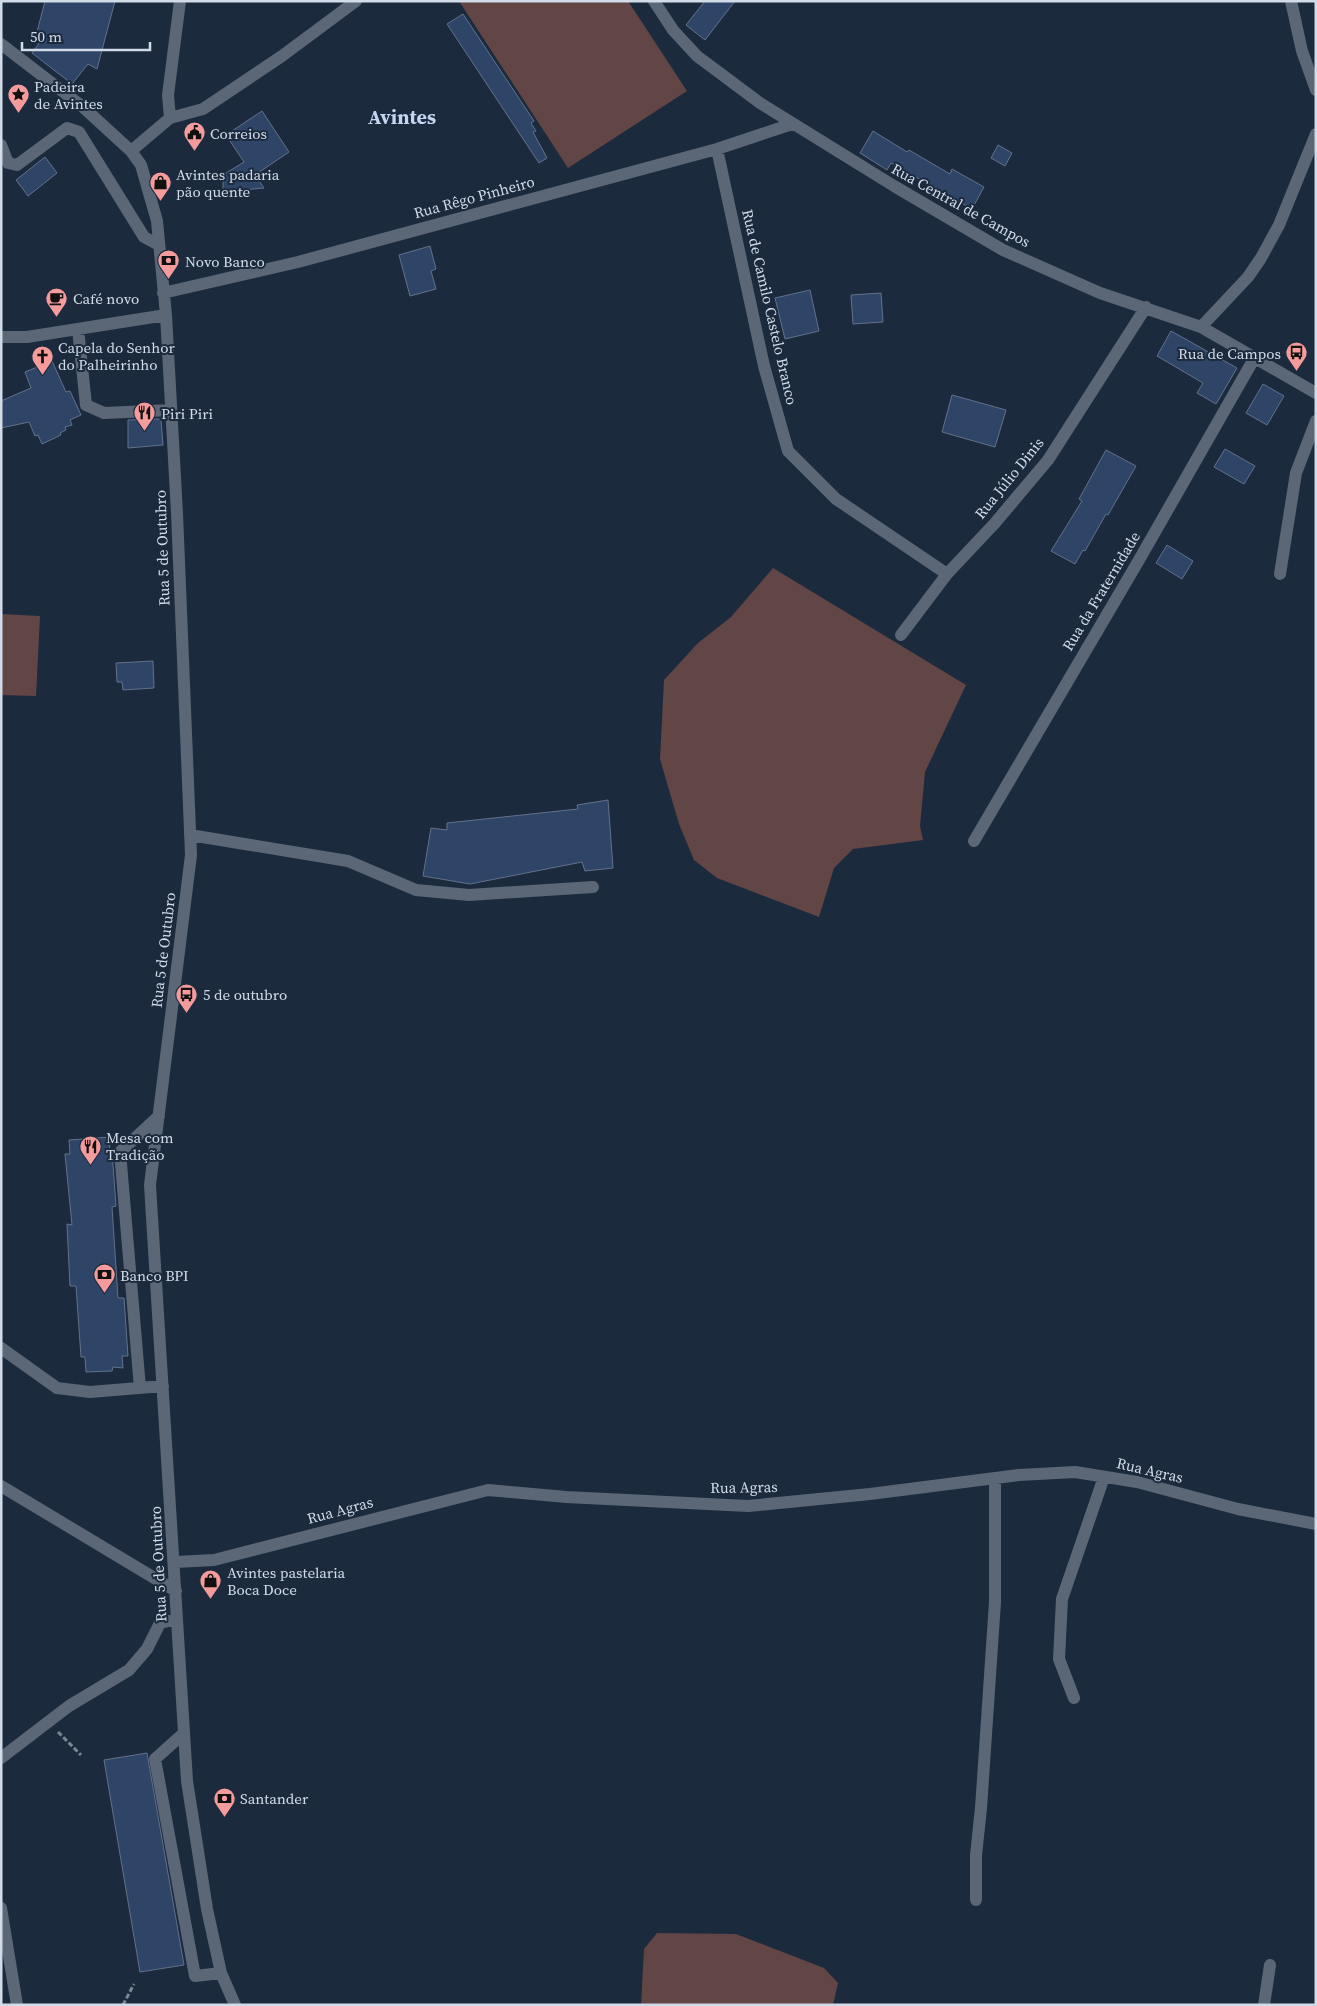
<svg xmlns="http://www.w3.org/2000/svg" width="1317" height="2006" font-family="'Source Serif 4',serif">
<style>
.green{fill:#624545}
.building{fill:#2e4567;stroke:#627289}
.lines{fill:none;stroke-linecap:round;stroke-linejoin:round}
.path{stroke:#7b8697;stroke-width:3;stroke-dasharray:5 2.5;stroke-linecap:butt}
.minor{stroke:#5b6777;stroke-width:12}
.labels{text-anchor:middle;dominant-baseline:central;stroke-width:4;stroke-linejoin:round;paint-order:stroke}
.poi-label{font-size:15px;fill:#d2dbe8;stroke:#1c2a3e;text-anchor:start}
.street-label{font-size:15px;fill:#d2dbe8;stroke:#1c2a3e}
.district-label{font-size:20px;font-weight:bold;fill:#c4d6f0;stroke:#1c2a3e}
</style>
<rect width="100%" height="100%" fill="#1c2a3e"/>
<path class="green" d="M459 1H628L687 91 568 168Z
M773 568 966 685 925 772 920 826 923 840 853 849 834 868 819 917 717 878 694 860 679 824 660 759 664 680 698 643 731 617Z
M1 614 40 616 36 696 1 695Z
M657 1933 736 1934 824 1968 838 1983 833 2005H641L644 1949Z"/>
<path class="building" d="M45 1H115L97 69 88 64 72 84 32 53 44 36 37 32Z
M705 1H735L705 40 686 25Z
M463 14 534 121 531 123 536 131 533 132 547 158 539 163 447 24Z
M262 111 289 152 255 175 264 188 223 192V175L244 162 226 135Z
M873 131 907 152 909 150 950 174 952 169 984 187 972 209 891 163 887 170 860 153Z
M998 145 1012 153 1005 166 991 158Z
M45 157 57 173 28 196 16 180Z
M430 246 436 269 431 271 436 289 410 296 399 255Z
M810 290 819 331 785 339 775 298Z
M881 293 883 322 853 324 851 295Z
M1171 331 1237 368 1216 404 1197 393 1203 383 1157 356Z
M52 361 66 392 70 391 81 415 70 420 72 425 65 427 66 430 60 433 61 435 42 444 38 435 35 436 29 422 1 428V401L31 388 25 372Z
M1263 384 1284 396 1267 425 1246 413Z
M952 395 1006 410 995 447 942 432Z
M161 419 163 445 128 448V420Z
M1225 449 1255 466 1244 484 1214 467Z
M1106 450 1136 466 1108 515 1106 514 1085 551 1083 550 1075 564 1051 551 1082 501 1079 499Z
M1167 545 1193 561 1182 579 1156 563Z
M153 661 154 688 123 690 122 682H117L116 663Z
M608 800 613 868 585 871 582 862 470 884 423 876 431 828 447 830V823L578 809 577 805Z
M111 1137 109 1151H112L116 1206 112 1207 118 1298H124L128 1356H122L123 1368 113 1367 112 1371 86 1372 85 1357H81L76 1286H70L67 1224 72 1225 65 1154H70L69 1140Z
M147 1753 184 1965 140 1972 104 1760Z"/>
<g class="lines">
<path class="path" d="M58 1732 81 1755
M123 2005 134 1984"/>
<path class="minor" d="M654 1 673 30 697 56 760 103 894 186 1003 250 1100 293 1201 327 1316 393
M1291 1 1302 51 1316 90
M1 44 83 107 131 151 141 165 157 221 166 315 177 513 191 855 150 1185 187 1781 207 1909 221 1973 235 2005
M170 118 168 95 180 1
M1 145 8 163 17 165 67 128 79 132 144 237 159 245
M717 149 764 366 788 451 836 499 947 574
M131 151 170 118 203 109 282 56 356 1
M163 293 298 262 717 149 792 124
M1201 327 1248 277 1261 258 1279 225 1316 134
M78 329 86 405 104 413 171 410
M1 337H27L166 315
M1280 574 1296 473 1316 421
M901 635 947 574 995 523 1048 460 1146 307
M190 835 348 861 416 890 469 895 593 887
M974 841 1139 560 1255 357
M1 1348 57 1388 90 1392 163 1386
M140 1388 120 1152 159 1116
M1 1486 176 1591
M175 1562 214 1560 488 1490 566 1497 748 1506 870 1494 1019 1475 1075 1472 1137 1482 1238 1509 1316 1524
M1074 1698 1059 1659 1062 1599 1104 1477
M184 1733 155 1759 195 1976 221 1973
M1 1758 69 1706 129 1670 147 1649 160 1623 177 1619
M976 1900V1855L981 1808 995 1602V1478
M1 1908 17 2005
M1264 2005 1270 1965"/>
</g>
<defs>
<symbol id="sight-pin" viewBox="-11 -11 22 30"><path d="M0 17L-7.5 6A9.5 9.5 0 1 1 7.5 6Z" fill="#f59b9b" stroke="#1c2a3e"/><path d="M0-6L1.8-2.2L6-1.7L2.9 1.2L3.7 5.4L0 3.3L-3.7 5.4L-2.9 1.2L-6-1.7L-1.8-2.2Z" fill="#111"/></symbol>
<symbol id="civic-pin" viewBox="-11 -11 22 30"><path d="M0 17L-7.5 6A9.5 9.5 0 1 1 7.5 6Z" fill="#f59b9b" stroke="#1c2a3e"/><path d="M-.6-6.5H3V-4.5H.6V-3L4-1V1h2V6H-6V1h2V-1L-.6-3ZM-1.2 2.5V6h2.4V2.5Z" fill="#111"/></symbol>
<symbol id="shop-pin" viewBox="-11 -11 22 30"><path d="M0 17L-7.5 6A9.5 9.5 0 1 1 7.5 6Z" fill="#f59b9b" stroke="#1c2a3e"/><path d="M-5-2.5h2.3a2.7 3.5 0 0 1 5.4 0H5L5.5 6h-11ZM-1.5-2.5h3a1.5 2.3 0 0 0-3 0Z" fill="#111"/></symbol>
<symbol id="bank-pin" viewBox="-11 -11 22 30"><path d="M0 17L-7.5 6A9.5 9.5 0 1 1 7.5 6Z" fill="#f59b9b" stroke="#1c2a3e"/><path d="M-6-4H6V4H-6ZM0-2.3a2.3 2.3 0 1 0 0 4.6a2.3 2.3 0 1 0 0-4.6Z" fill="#111"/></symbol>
<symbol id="cafe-pin" viewBox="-11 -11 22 30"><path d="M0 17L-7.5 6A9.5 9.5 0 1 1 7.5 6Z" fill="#f59b9b" stroke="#1c2a3e"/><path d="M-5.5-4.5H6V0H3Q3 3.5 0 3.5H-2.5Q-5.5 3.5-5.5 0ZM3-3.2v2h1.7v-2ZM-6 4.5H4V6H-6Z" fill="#111"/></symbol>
<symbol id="bus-pin" viewBox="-11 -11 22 30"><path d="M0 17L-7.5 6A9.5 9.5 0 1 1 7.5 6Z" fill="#f59b9b" stroke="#1c2a3e"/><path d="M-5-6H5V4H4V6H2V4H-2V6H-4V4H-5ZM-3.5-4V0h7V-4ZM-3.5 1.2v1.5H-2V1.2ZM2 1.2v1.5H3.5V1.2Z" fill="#111"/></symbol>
<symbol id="church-pin" viewBox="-11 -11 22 30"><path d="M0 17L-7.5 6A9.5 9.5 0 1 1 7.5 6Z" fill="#f59b9b" stroke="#1c2a3e"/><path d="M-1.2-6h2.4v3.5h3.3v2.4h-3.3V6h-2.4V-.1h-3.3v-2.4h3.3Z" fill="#111"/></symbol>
<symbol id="restaurant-pin" viewBox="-11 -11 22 30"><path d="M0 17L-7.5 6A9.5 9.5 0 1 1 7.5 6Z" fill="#f59b9b" stroke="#1c2a3e"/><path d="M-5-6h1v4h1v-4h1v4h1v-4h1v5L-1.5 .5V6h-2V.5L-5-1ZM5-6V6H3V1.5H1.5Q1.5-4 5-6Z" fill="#111"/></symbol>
</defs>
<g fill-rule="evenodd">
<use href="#sight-pin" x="6" y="82" width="25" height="34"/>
<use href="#civic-pin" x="182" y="120" width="25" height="34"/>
<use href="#shop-pin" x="148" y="170" width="25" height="34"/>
<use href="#bank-pin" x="156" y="248" width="25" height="34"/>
<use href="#cafe-pin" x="44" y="286" width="25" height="34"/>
<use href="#bus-pin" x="1284" y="340" width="25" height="34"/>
<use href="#church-pin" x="30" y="344" width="25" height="34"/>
<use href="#restaurant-pin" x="132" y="400" width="25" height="34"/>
<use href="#bus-pin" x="174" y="982" width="25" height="34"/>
<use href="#restaurant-pin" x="78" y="1134" width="25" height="34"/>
<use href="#bank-pin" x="92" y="1262" width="25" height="34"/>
<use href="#shop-pin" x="198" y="1568" width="25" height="34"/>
<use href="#bank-pin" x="212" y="1786" width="25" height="34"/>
</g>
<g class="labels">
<g class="poi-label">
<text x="34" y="86">Padeira<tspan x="34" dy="17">de Avintes</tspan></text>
<text x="210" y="133">Correios</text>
<text x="176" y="174">Avintes padaria<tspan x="176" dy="17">pão quente</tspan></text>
<text x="185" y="261">Novo Banco</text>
<text x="73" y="298">Café novo</text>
<text x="58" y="347">Capela do Senhor<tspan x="58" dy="17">do Palheirinho</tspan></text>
<text x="1281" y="353" text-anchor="end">Rua de Campos</text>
<text x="161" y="413">Piri Piri</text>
<text x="203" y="994">5 de outubro</text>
<text x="106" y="1137">Mesa com<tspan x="106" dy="17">Tradição</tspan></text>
<text x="120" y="1275">Banco BPI</text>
<text x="227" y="1572">Avintes pastelaria<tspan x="227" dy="17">Boca Doce</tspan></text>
<text x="240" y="1798">Santander</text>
</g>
<g class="street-label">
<text transform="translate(474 197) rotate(-15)">Rua Rêgo Pinheiro</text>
<text transform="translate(961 205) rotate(29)">Rua Central de Campos</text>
<text transform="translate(770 307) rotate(77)">Rua de Camilo Castelo Branco</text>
<text transform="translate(1009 478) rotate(-51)">Rua Júlio Dinis</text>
<text transform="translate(162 548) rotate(-92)">Rua 5 de Outubro</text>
<text transform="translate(1101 591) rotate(-59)">Rua da Fraternidade</text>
<text transform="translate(163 950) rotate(-83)">Rua 5 de Outubro</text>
<text transform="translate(1150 1470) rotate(13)">Rua Agras</text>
<text transform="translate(744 1487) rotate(-1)">Rua Agras</text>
<text transform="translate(340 1510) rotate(-15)">Rua Agras</text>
<text transform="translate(158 1564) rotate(-93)">Rua 5 de Outubro</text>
</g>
<g class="district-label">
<text x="402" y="117">Avintes</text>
</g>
</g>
<rect width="1317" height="2006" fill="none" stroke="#d2dbe8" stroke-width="5"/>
<path d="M22 42v8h128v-8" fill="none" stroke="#d2dbe8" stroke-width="2.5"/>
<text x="30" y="42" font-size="15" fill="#d2dbe8" stroke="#1c2a3e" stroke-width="4" paint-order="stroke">50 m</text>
</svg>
